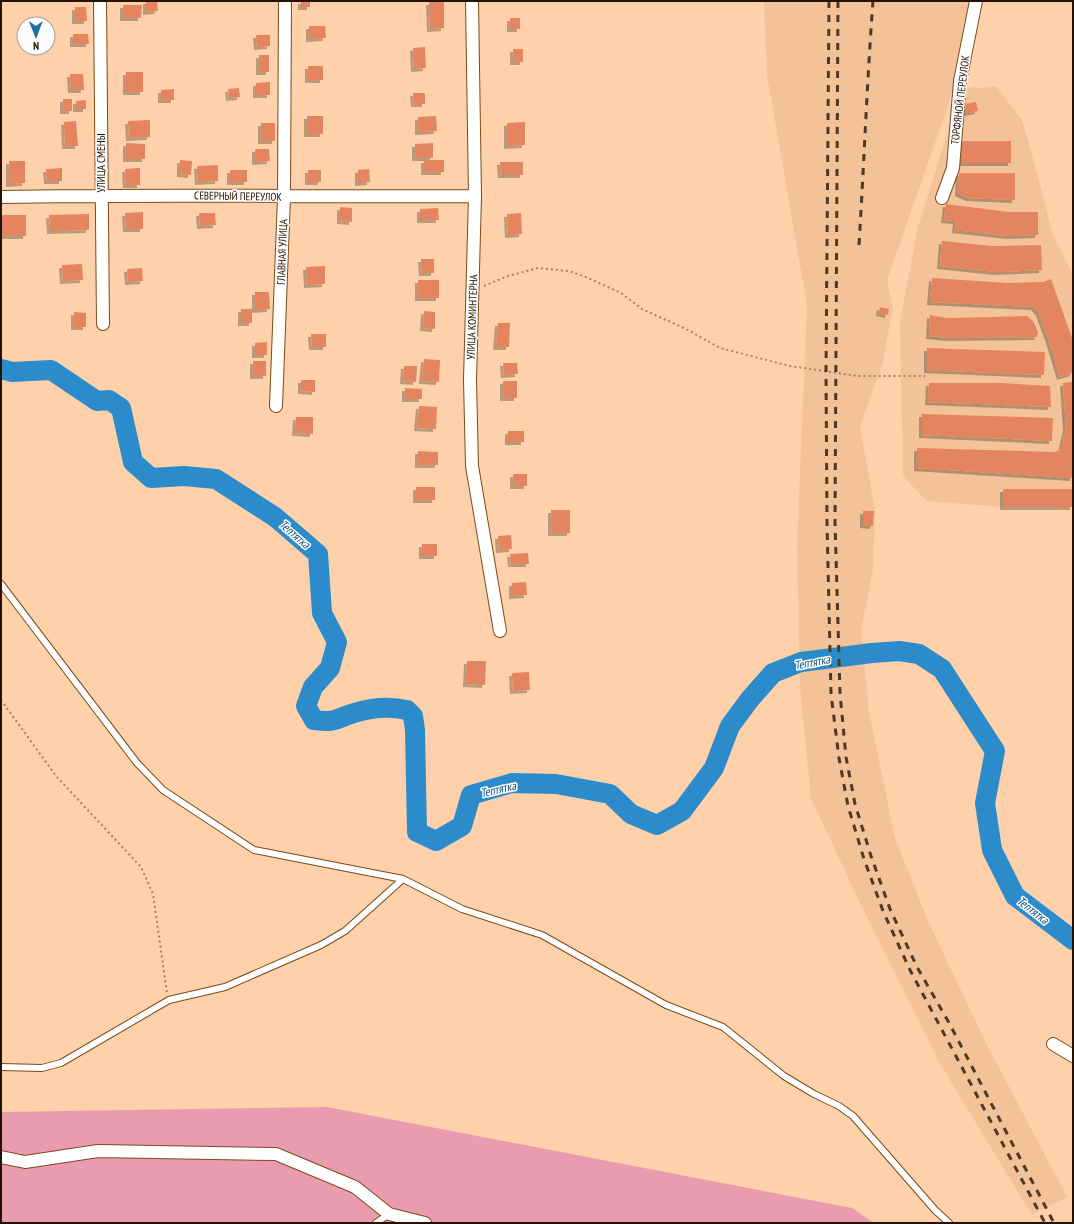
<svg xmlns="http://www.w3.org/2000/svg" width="1074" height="1224" font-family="'PT Sans Narrow',sans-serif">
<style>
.built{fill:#f3c298}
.green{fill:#eb9bb0}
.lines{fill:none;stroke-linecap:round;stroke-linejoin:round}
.river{stroke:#2c8ccb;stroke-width:20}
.building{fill:#e4855e;filter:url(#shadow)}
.service-casing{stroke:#7a4a19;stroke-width:8}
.minor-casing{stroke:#7a4a19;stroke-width:14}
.path{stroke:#a28063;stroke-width:2;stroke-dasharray:2 3;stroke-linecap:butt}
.service{stroke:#fff;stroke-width:6}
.minor{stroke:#fff;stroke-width:12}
.rail{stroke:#513823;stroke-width:3;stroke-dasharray:7 7;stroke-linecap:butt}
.labels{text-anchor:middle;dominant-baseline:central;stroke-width:3;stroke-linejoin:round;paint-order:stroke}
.street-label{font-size:11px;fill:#251101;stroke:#fcfcfc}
.water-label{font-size:12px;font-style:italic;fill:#0d527d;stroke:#fcfcfc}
</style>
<defs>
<filter id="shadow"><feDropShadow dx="-3" dy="3" stdDeviation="0" flood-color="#0004"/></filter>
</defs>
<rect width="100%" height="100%" fill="#fed1aa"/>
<path class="built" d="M764 1H975L950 100 887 280 893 308 882 365 860 426 875 511 873 569 861 630 869 712 895 838 928 921 985 1041 1067 1197 1032 1215 939 1062 858 899 811 798 800 687 797 546 807 305 767 75Z
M996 86 1022 120 1040 184 1052 232 1073 275V507H1003L927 501 903 476 900 322 918 227 962 87 983 88Z"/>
<path class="green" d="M327 1107 852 1208 874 1223H1V1112Z"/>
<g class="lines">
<path class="river" d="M1 369 12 372 51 370 97 401 109 400 121 408 133 462 151 478 184 476 216 479 275 517 318 554 322 613 337 642 330 668 313 687 306 706 314 720C337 723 334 719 354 713 370 708 390 706 407 710L413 716 415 730 417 832 436 841 462 826 471 795 512 783 556 784 610 794 631 814 657 825 682 811 714 768 730 726 750 699 773 673 801 662 872 653 899 651 919 654 942 669 995 751 985 803 992 850 1015 896 1073 940"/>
</g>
<path class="building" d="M146 1H157L158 11 146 12Z
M301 1H310V7H301Z
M429 2H444V28L430 29Z
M123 5H142L141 18H123Z
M75 7H86L87 21H75Z
M510 18H520V29H510Z
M309 26H325L326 38 309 39Z
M73 34H88L89 44H73Z
M256 35H270V46L257 47Z
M425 47 426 68 414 69 413 48Z
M513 49H523V62H513Z
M259 55H269V72H259Z
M308 66H323V80H308Z
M126 72H143V92H126Z
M70 74H83L84 90H71Z
M270 82V95H256V83Z
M239 88 240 97 229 98 228 89Z
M174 89V100H161V90Z
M413 93H425V104H414Z
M63 99H72V111H63Z
M86 100V109H76V101Z
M976 102 978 111 967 113 965 104Z
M307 116H323V134H307Z
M436 116 437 131 418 132V117Z
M150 120V137L129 138 128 121Z
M76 121 78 146H65L64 122Z
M525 122V145L507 146V123Z
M261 123H275V141H261Z
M962 141H1011V163H962Z
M126 143 145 144V159H126Z
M433 143V158H415V144Z
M255 149H269L270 161 255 162Z
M180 160 192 161 191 175 180 174Z
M424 160H444V172H424Z
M9 161H25V183L9 184Z
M500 162H523V175H501Z
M218 165V181L198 182 197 166Z
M62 168V181H47L46 169Z
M140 168V185H126L125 169Z
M369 169 370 182 358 183V170Z
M230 170H247V182H230Z
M308 170H321V182H308Z
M959 173H1015V200L969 198 958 193Z
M946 204 1009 212H1038V235L1009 236 955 230 956 221 944 220Z
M340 207 352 208V222L340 221Z
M438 208 439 220H420V209Z
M143 212V229H126L125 213Z
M199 213H215L216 225 200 226Z
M521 213 522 234 508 235 507 214Z
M89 214V230L50 231 49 215Z
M1 215H26V236H1Z
M942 241 993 246 1041 245 1042 270 997 272 940 266Z
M421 259H434V273H422Z
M82 264 83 280 63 281 62 265Z
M325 266V284L307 285 306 267Z
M142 268 143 281 128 282 127 269Z
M932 278 1007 283 1043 282 1051 279 1073 341V373L1060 377 1049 340 1039 313 1034 307 930 302Z
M418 280H439V298H418Z
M255 292H269L270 309 255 310Z
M880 307 889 309 888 315 879 313Z
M241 309H252V323H241Z
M424 311 435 312V329L423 328Z
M74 312 86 313V327H74Z
M930 315 947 318 1027 316 1033 321 1038 332 1037 337 949 338 929 336Z
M498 323H510L509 347H496Z
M311 334H326V347H312Z
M267 342V355H255V343Z
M927 348 1045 352 1044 375 927 370Z
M424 359 440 360 439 382 422 381Z
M253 361H266V376H253Z
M503 363H517L518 374 504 375Z
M404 366H417L416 382 403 381Z
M301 380H315V392L301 391Z
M503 381H517V398H503Z
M1073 382V478L917 468V448L1055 452 1061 449 1066 428 1063 383Z
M929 383H1000L1050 386 1051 407 928 402Z
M405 388 422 389V399H405Z
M419 406 437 407 436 429 417 428Z
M922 414 1053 418 1052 441 922 435Z
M296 417H313V434L295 433Z
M508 431H524V442H508Z
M418 451 438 452V465H418Z
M513 474H527V486H513Z
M416 487H435V500H416Z
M1003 489H1073V507H1003Z
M551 510H570V533H551Z
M863 511H874L873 526 863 525Z
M511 535 512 549 499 550 498 536Z
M422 544H437V556H422Z
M528 553 529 564H511L510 554Z
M526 582 527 595 512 596V583Z
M467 661H486L485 685 466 684Z
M529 672 530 690 513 691 512 673Z"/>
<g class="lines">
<defs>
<path id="service" d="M1 584 137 763 163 790 254 850 403 879 462 909 542 935 666 1005 723 1027 784 1076 814 1094 839 1106 853 1116 935 1210 949 1223
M1 1067 42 1068 61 1063 169 1000 225 987 321 945 345 931 403 879
M376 1223 389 1214"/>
<path id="minor" d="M100 1 103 324
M472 1 475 196 470 380 472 466 500 631
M1 197C159 194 317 197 475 196
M942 198 953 168 960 81 976 1
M276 406 284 197 285 1
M1053 1044 1073 1056
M1 1157 25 1162 98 1151 276 1154 355 1187 389 1214 425 1223"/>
</defs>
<use href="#service" class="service-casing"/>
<use href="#minor" class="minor-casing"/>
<path class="path" d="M484 286 508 276 538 268 569 271 586 277 621 293 642 309 686 329 720 348 790 366 858 376H925
M1 700 56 776 141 867 153 894 167 993"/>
<use href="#service" class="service"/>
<use href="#minor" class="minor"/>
<path class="rail" d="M829 1 826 371 827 523 831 694 839 758 848 806 864 859 883 911 910 970 1045 1223
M838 1 835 522 840 693 846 757 855 804 871 856 890 909 917 967 948 1021 1054 1223
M859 245C864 163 867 82 873 1"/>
</g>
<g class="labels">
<g class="street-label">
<text transform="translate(960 100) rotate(-83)">ТОРФЯНОЙ ПЕРЕУЛОК</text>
<text transform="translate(101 163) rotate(-90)">УЛИЦА СМЕНЫ</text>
<text transform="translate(238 196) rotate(1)">СЕВЕРНЫЙ ПЕРЕУЛОК</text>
<text transform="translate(282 252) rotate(-88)">ГЛАВНАЯ УЛИЦА</text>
<text transform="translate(472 317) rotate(-88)">УЛИЦА КОМИНТЕРНА</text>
</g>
<g class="water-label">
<text transform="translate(295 534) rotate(41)">Тептятка</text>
<text transform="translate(812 662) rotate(-11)">Тептятка</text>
<text transform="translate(498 789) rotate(-13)">Тептятка</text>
<text transform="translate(1033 910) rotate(38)">Тептятка</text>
</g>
</g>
<rect width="1074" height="1224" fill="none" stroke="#251101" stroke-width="4"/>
<g transform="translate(36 36) rotate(179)"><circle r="19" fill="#fcfcfc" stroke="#a69e98"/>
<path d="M0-3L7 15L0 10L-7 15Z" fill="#1f6c9f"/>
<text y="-6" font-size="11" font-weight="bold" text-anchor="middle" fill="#251101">N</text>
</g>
</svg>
